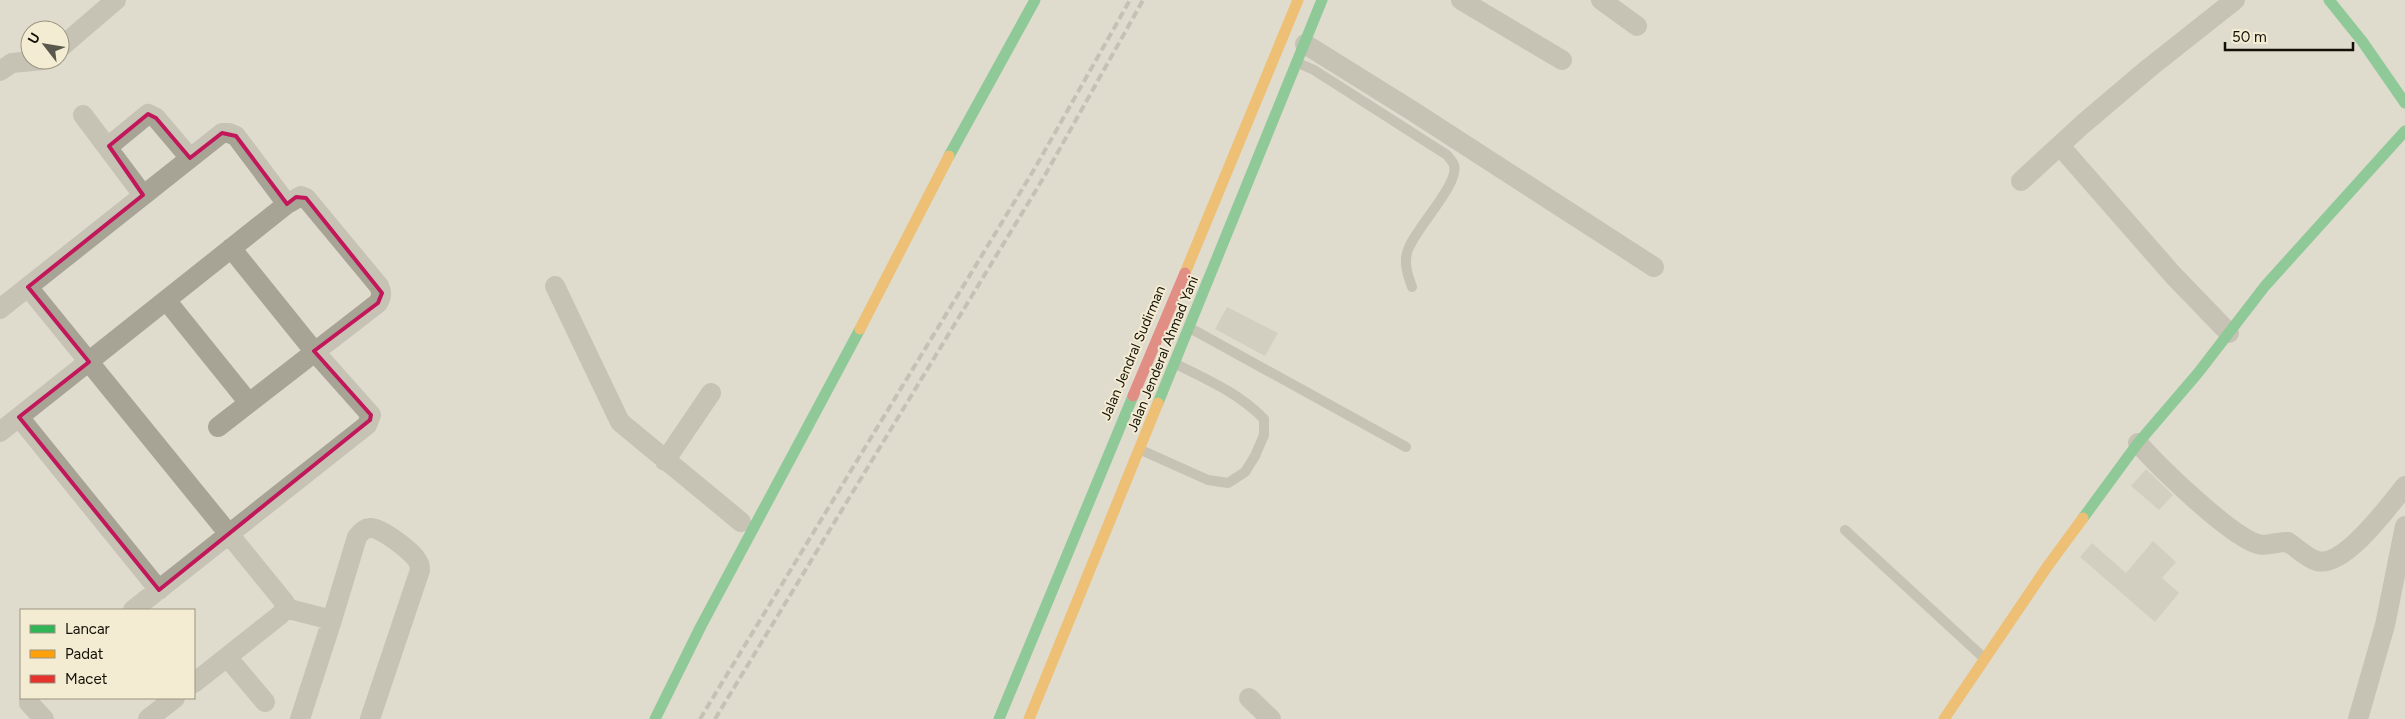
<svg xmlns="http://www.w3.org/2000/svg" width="2405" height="719" font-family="Figtree,sans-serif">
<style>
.building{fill:#c6c1b0}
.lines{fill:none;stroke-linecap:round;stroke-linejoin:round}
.lane{stroke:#a8a495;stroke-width:10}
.street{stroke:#a8a495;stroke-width:20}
.fast{stroke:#30b455;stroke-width:11}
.slow{stroke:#ff9f0a;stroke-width:11}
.jam{stroke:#e5322d;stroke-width:11}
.rail{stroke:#a7a396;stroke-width:4;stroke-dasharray:8 4;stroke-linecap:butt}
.marked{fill:none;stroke:#c2185b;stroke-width:4;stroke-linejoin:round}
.labels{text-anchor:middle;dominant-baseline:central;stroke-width:4;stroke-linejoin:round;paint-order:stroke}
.street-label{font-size:14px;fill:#131007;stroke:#f4ecd2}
</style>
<rect width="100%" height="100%" fill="#dfdbcd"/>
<path class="building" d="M1227 307 1278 333 1265 356 1215 329Z
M2146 469 2173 495 2159 510 2131 486Z
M2153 541 2176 562 2162 578 2179 593 2155 622 2080 557 2092 543 2126 573Z"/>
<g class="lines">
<path class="lane" d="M1298 63 1314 70 1447 155C1449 158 1453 162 1454 165 1460 185 1412 231 1407 253 1404 265 1408 276 1412 287
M1190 328 1406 447
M1141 450 1208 480 1228 483 1245 472 1255 456 1264 435V419C1239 393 1206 379 1174 363
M1845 530 1984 658"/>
<path class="street" d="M1461 0 1562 60
M1601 0 1637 26
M1305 44 1411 110 1654 267
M60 48 116 0
M0 71 12 63 43 60
M83 115 143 195
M109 146 148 114 156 118 190 158
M2060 146 2173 275 2229 333
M2021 181 2083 124 2149 68 2235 0
M555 286 620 422 741 522
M28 287 285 603 283 612 280 615 194 683
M166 300 249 403
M0 309 222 133H229L236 136 287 204
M19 417 159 590
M0 432 287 204 301 196 306 198 379 286C382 293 382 296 378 303L218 427
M2138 443C2158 466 2231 537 2258 544 2267 547 2278 541 2288 542 2297 548 2307 558 2317 561 2344 568 2389 506 2405 486
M665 461 711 393
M285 608 332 620
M133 610 367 425 371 415 314 351 231 248
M227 657 265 702
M30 698 29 703 44 719
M1249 698 1271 719
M148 719 175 698
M300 719 332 620 357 537C360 533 364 528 370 528 379 526 415 553 418 562 420 564 420 567 420 570L370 719
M2358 719 2385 625 2405 526"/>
<path class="fast" d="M2329 0 2362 41 2405 103
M949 156 1035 0
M1158 403 1322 0
M2083 518 2138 443 2198 373 2265 286 2405 131
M655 719 701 626 860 329
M999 719 1133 396"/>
<path class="slow" d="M1185 273 1298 0
M860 329 949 156
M1029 719 1158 403
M1944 719 2047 567 2083 518"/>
<path class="jam" d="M1133 396 1185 273"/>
<path class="rail" d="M700 719 1035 168 1130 0
M715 719 1044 177 1143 0"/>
</g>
<path d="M0 0H2405V719H0ZM148 114 156 118 190 158 222 133 236 136 287 204 296 197 306 198 382 293 378 303 314 351 371 415 370 420 159 590 19 417 89 362 28 287 143 195 109 146Z" fill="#dfdbcd" fill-opacity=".55" fill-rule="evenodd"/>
<path class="marked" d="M148 114 156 118 190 158 222 133 236 136 287 204 296 197 306 198 382 293 378 303 314 351 371 415 370 420 159 590 19 417 89 362 28 287 143 195 109 146Z"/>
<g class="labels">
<g class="street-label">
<text transform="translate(1133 353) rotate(-67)">Jalan Jendral Sudirman</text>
<text transform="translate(1163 354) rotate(-68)">Jalan Jenderal Ahmad Yani</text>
</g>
</g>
<rect x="20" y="609" width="175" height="90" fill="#f4ecd2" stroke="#9a9481"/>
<rect x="30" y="625" width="25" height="8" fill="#30b455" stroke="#9a9481"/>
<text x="65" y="634" font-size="15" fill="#131007">Lancar</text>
<rect x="30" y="650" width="25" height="8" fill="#ff9f0a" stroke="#9a9481"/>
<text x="65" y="659" font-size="15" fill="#131007">Padat</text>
<rect x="30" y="675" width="25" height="8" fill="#e5322d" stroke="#9a9481"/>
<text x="65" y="684" font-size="15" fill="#131007">Macet</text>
<g transform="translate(45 45) rotate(301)"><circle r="24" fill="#f4ecd2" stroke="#9a9481"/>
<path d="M0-4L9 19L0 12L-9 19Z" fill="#5a574c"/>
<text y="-8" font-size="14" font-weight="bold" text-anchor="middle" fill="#131007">U</text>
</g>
<path d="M2225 42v8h128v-8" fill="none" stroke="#131007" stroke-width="2.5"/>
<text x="2232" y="42" font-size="15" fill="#131007" stroke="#f4ecd2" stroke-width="4" paint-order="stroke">50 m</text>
</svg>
